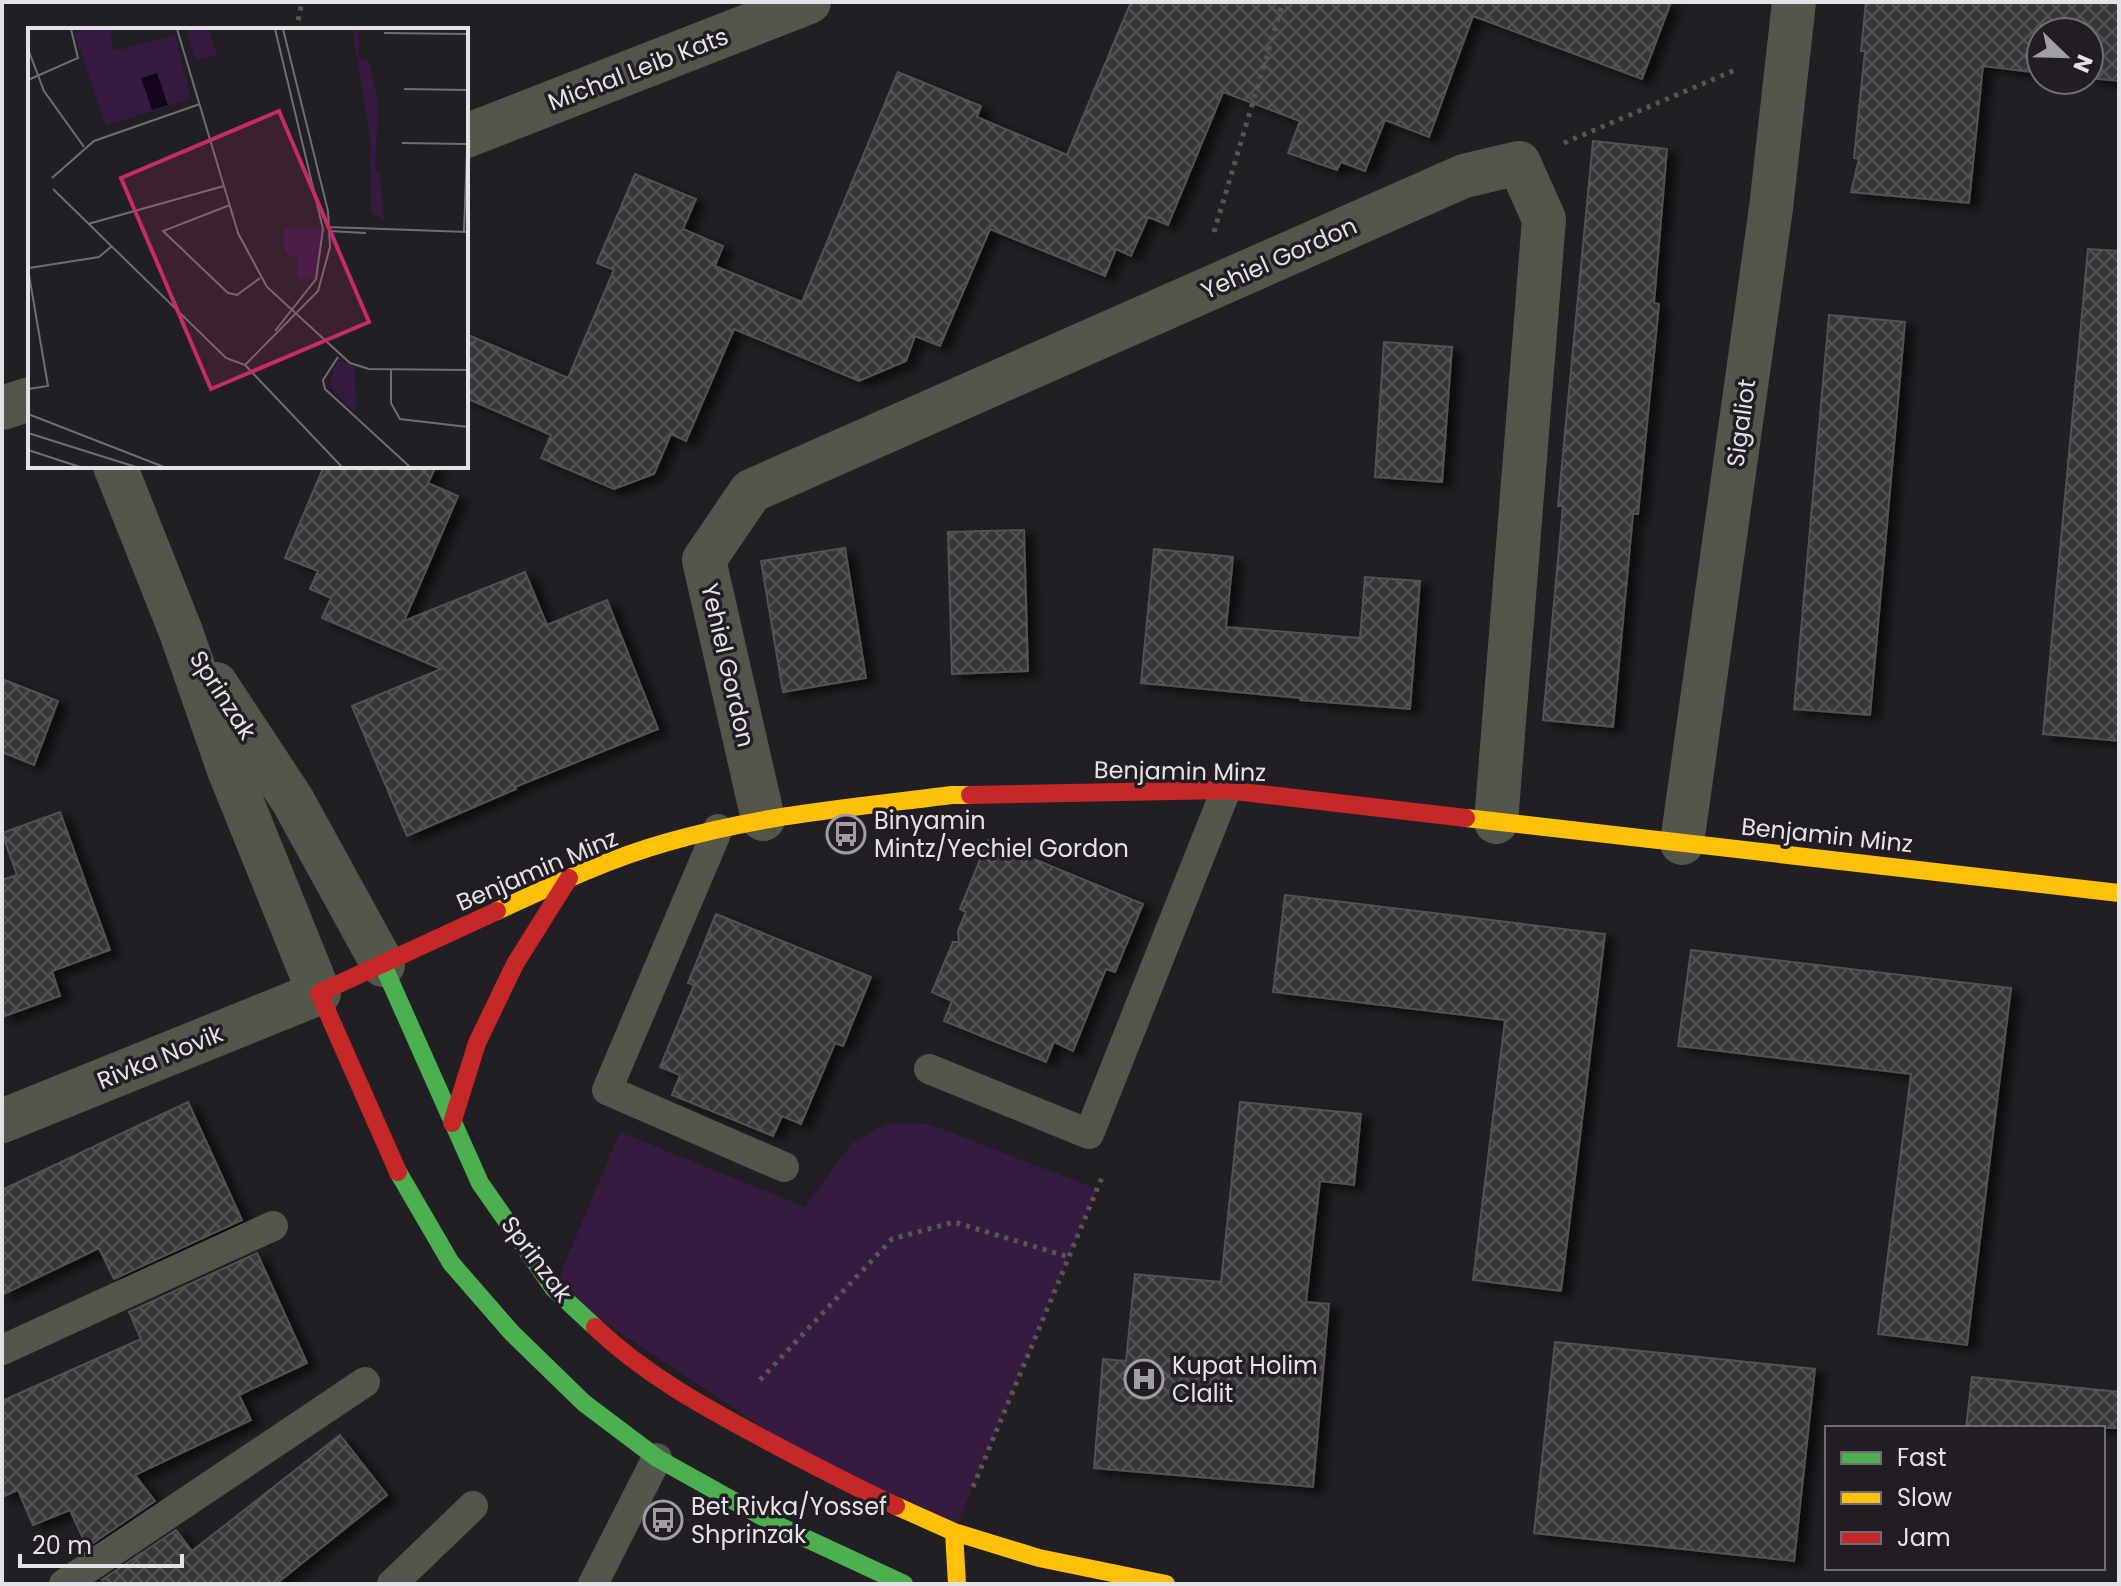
<svg xmlns="http://www.w3.org/2000/svg" width="2121" height="1586" font-family="Poppins,sans-serif">
<style>
.park{fill:#361b41}
.building{fill:url(#building-cross-hatch);stroke:#545155;stroke-width:2;filter:url(#shadow)}
.lines{fill:none;stroke-linecap:round;stroke-linejoin:round}
.path{stroke:#565750;stroke-width:5;stroke-dasharray:4 6;stroke-linecap:butt}
.lane{stroke:#53574b;stroke-width:30}
.street{stroke:#53574b;stroke-width:44}
.fast{stroke:#4caf50;stroke-width:18}
.slow{stroke:#ffc107;stroke-width:18}
.jam{stroke:#c62828;stroke-width:18}
.labels{text-anchor:middle;dominant-baseline:central;stroke-width:7;stroke-linejoin:round;paint-order:stroke}
.street-label{font-size:24px;fill:#e5e2e7;stroke:#221d25}
.poi-label{font-size:24px;fill:#e5e2e7;stroke:#221d25;text-anchor:start}
.inset-road{fill:none;stroke:#6f6d71;stroke-width:2}
.view{fill:#c62c69;fill-opacity:0.15;stroke:#c62c69;stroke-width:4}
.inset-edge{fill:none;stroke:#e5e2e7;stroke-width:4}
</style>
<defs>
<pattern id="building-cross-hatch" width="8" height="8" patternUnits="userSpaceOnUse" patternTransform="scale(2)"><rect width="8" height="8" fill="#39373a"/><path d="M0 0l8 8M0 8l8-8" fill="none" stroke="#565456"/></pattern>
<filter id="shadow"><feDropShadow dx="9" dy="5" stdDeviation="4" flood-color="#0009"/></filter>
</defs>
<rect width="100%" height="100%" fill="#211f23"/>
<path class="park" d="M887 1123 929 1124 1097 1189 954 1532 848 1484 554 1289 620 1132 805 1207 851 1144Z"/>
<path class="building" d="M1131 2H1671L1642 79 1473 16 1429 137 1385 120 1365 171 1341 162 1337 170 1288 153 1300 121 1223 92 1168 225 1148 217 1131 256 1116 249 1105 276 990 229 940 346 915 336 906 361 859 381 734 329 686 441 671 434 654 474 614 489 541 458 551 435 466 398V334L568 378 614 270 597 263 635 174 696 199 683 229 723 246 715 266 802 302 898 72 981 106 977 117 1067 155Z
M1866 2H2119V81L2089 78V32H2041V73L1983 66 1969 203 1851 192 1859 159 1854 158 1865 51H1861Z
M1593 141 1667 149 1654 303 1659 304 1638 514H1633L1613 727 1543 720 1563 506H1558Z
M2088 249 2119 251V741L2043 734Z
M1829 315 1905 322 1870 715 1794 709Z
M1384 342 1452 347 1442 482 1375 477Z
M324 466H436L428 483 458 496 404 621 525 572 547 625 607 600 658 729 515 787 516 789 407 836 352 706 441 669 322 618 331 598 310 589 318 571 285 558Z
M1024 530 1028 671 952 674 948 532Z
M845 548 866 678 783 692 761 561Z
M1154 549 1233 557 1226 627 1360 638 1365 577 1420 581 1410 709 1300 700V698L1141 683Z
M2 679 58 701 34 765 2 752Z
M60 812 110 950 52 971 60 996 2 1017V880L17 875 2 833Z
M988 840 1143 904 1115 972 1106 969 1073 1051 1054 1042 1046 1062 944 1021 952 1001 932 992 953 942H959L958 931 966 912 960 909Z
M1285 895 1605 934 1561 1291 1473 1280 1505 1020 1273 992Z
M716 914 871 977 843 1046 835 1043 801 1124 782 1116 773 1136 672 1095 680 1075 660 1067 694 985 688 983Z
M1691 950 2011 988 1967 1345 1878 1334 1911 1074 1678 1046Z
M188 1102 242 1220 114 1279 99 1248 2 1295V1190Z
M1240 1102 1361 1114 1354 1185 1320 1181 1306 1302 1329 1304 1313 1487 1094 1468 1103 1359 1126 1361 1135 1274 1221 1282Z
M257 1253 307 1363 239 1395 251 1420 135 1475 155 1501 87 1547 70 1510 33 1525 18 1490 2 1497V1401L141 1339 129 1312Z
M1555 1342 1815 1369 1794 1561 1534 1533Z
M1972 1377 2119 1392V1428H1966Z
M340 1435 387 1495 276 1584H103L102 1580 176 1530 192 1551Z"/>
<g class="lines">
<path class="path" d="M296 30 302 2
M1564 143 1735 70
M1214 232 1283 2
M760 1380 892 1239 954 1222 1069 1257
M973 1487 1103 1175"/>
<path class="lane" d="M718 829 607 1090 784 1167
M929 1069 1089 1134 1226 790
M2 1350 273 1226
M64 1584 365 1382
M392 1584 473 1506
M593 1584 657 1458"/>
<path class="street" d="M466 136 809 2
M2 408 30 399
M216 684 293 801 383 965
M763 819 704 560 751 491 1464 176 1519 163 1544 219 1496 822
M1682 843 1771 208 1794 2
M2 1121 319 993 229 770 181 632 115 466"/>
<path class="fast" d="M383 965 480 1183 554 1289 595 1327
M398 1172 451 1263 512 1333 584 1403 657 1458 775 1524 904 1584"/>
<path class="slow" d="M1466 818 2119 893
M497 911C551 886 610 858 668 842 760 815 857 807 952 795H970
M896 1506 954 1532 1039 1558 1166 1584
M954 1532 957 1584"/>
<path class="jam" d="M970 795 1226 790 1466 818
M452 1123 477 1043 515 964 569 878
M398 1172 319 993 497 911
M595 1327C644 1374 704 1407 764 1439 807 1462 851 1485 896 1506"/>
</g>
<defs>
<symbol id="bus-ring" viewBox="-11 -11 22 22"><circle r="9.5" fill="#221d25" stroke="#a09ea2" stroke-width="1.5"/><path d="M-5-6H5V4H4V6H2V4H-2V6H-4V4H-5ZM-3.5-4V0h7V-4ZM-3.5 1.2v1.5H-2V1.2ZM2 1.2v1.5H3.5V1.2Z" fill="#a09ea2"/></symbol>
<symbol id="hospital-ring" viewBox="-11 -11 22 22"><circle r="9.5" fill="#221d25" stroke="#a09ea2" stroke-width="1.5"/><path d="M-5-5h3v3.5h4V-5h3V5h-3V1.5h-4V5h-3Z" fill="#a09ea2"/></symbol>
</defs>
<g fill-rule="evenodd">
<use href="#bus-ring" x="824" y="812" width="44" height="44"/>
<use href="#hospital-ring" x="1122" y="1357" width="44" height="44"/>
<use href="#bus-ring" x="641" y="1498" width="44" height="44"/>
</g>
<g class="labels">
<g class="street-label">
<text transform="translate(638 69) rotate(-21)">Michal Leib Kats</text>
<text transform="translate(1279 258) rotate(-24)">Yehiel Gordon</text>
<text transform="translate(1741 423) rotate(-82)">Sigaliot</text>
<text transform="translate(728 665) rotate(77)">Yehiel Gordon</text>
<text transform="translate(223 695) rotate(57)">Sprinzak</text>
<text transform="translate(1180 771) rotate(1)">Benjamin Minz</text>
<text transform="translate(1827 835) rotate(6)">Benjamin Minz</text>
<text transform="translate(537 870) rotate(-23)">Benjamin Minz</text>
<text transform="translate(160 1057) rotate(-22)">Rivka Novik</text>
<text transform="translate(537 1259) rotate(53)">Sprinzak</text>
</g>
<g class="poi-label">
<text x="874" y="820">Binyamin<tspan x="874" dy="28">Mintz/Yechiel Gordon</tspan></text>
<text x="1172" y="1365">Kupat Holim<tspan x="1172" dy="28">Clalit</tspan></text>
<text x="691" y="1506">Bet Rivka/Yossef<tspan x="691" dy="28">Shprinzak</tspan></text>
</g>
</g>
<g transform="translate(28 28)">
<rect width="440" height="440" fill="#211f23"/>
<path d="M63 1H83L84 20 91 22 147 7 163 70 78 98 46 5ZM158 1H181L189 27 168 33ZM324 1H331V31L341 32 350 76 347 141 352 144 356 193 343 184 342 108ZM255 201H295L288 251H269V230L257 225ZM310 332 327 339 328 386 301 356Z" fill="#361b41"/>
<path d="M129 45 140 77 124 82 113 50Z" fill="#14031d"/>
<path class="inset-road" d="M149 1 210 205 239 259 322 335 341 341 440 342M356 5 440 6M0 21 16 63 56 119M0 52 50 30 43 1M376 61 440 62M374 115 438 116M24 150 66 113 172 76M25 161 198 330 217 337M202 177 135 203 200 265 209 267 232 250M60 196 196 158M300 199 440 204M300 203 338 205M436 204 440 94M1 240 71 229 84 218M0 241 20 358 0 361M247 303 288 251 295 201 247 1M310 329 295 352 297 361 382 439M217 337 290 263 302 219 300 183 255 1M217 337 314 439M363 342V375L372 391 440 399M0 386 136 439M0 405 108 439M0 422 52 439"/>
<path class="view" d="M251 83 341 294 183 361 93 150Z"/>
<rect width="440" height="440" class="inset-edge"/>
</g>
<rect width="2121" height="1586" fill="none" stroke="#e5e2e7" stroke-width="8"/>
<rect x="1825" y="1426" width="280" height="144" fill="#221d25" stroke="#706c73" stroke-width="2"/>
<rect x="1841" y="1452" width="40" height="12" fill="#4caf50" stroke="#706c73" stroke-width="2"/>
<text x="1897" y="1466" font-size="24" fill="#e5e2e7">Fast</text>
<rect x="1841" y="1492" width="40" height="12" fill="#ffc107" stroke="#706c73" stroke-width="2"/>
<text x="1897" y="1506" font-size="24" fill="#e5e2e7">Slow</text>
<rect x="1841" y="1532" width="40" height="12" fill="#c62828" stroke="#706c73" stroke-width="2"/>
<text x="1897" y="1546" font-size="24" fill="#e5e2e7">Jam</text>
<g transform="translate(2065 56) rotate(113)"><circle r="38" fill="#221d25" stroke="#706c73" stroke-width="2"/>
<path d="M0-6L14 30L0 20L-14 30Z" fill="#a09ea2"/>
<text y="-12" font-size="22" font-weight="bold" text-anchor="middle" fill="#e5e2e7">N</text>
</g>
<path d="M20 1554v12h162v-12" fill="none" stroke="#e5e2e7" stroke-width="4"/>
<text x="32" y="1554" font-size="24" fill="#e5e2e7" stroke="#221d25" stroke-width="6" paint-order="stroke">20 m</text>
</svg>
